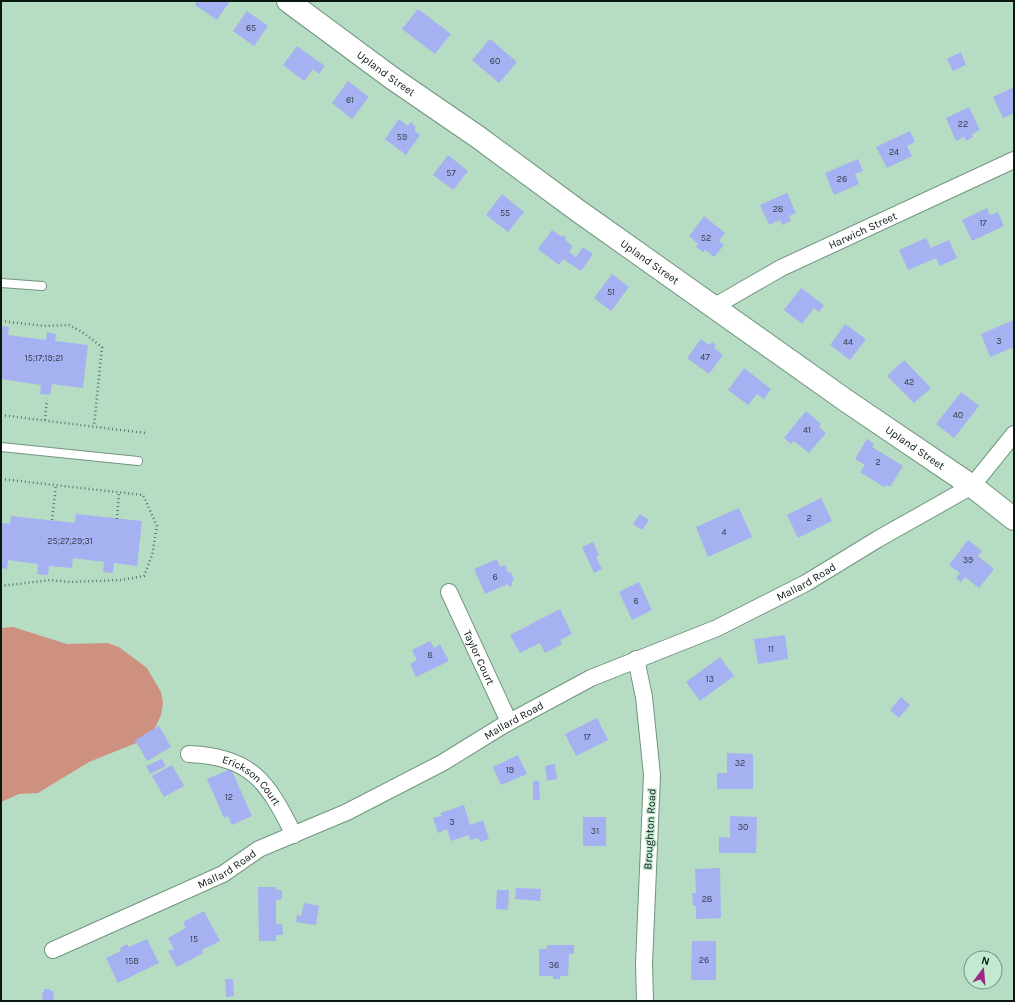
<svg xmlns="http://www.w3.org/2000/svg" width="1015" height="1002" font-family="Karla,sans-serif">
<style>
.green{fill:#ce9180}
.building{fill:#a6b1f2}
.lines{fill:none;stroke-linecap:round;stroke-linejoin:round}
.lane-casing{stroke:#72957f;stroke-width:10}
.street-casing{stroke:#72957f;stroke-width:18}
.secondary-casing{stroke:#72957f;stroke-width:24}
.path{stroke:#5e7767;stroke-width:2.5;stroke-dasharray:1 3;stroke-linecap:butt}
.lane{stroke:#fff;stroke-width:8}
.street{stroke:#fff;stroke-width:16}
.secondary{stroke:#fff;stroke-width:22}
.labels{text-anchor:middle;dominant-baseline:central;stroke-width:3;stroke-linejoin:round;paint-order:stroke}
.number-label{font-size:9px;fill:#313e48}
.street-label{font-size:11px;fill:#0a180f;stroke:#c3e9d0}
</style>
<rect width="100%" height="100%" fill="#b6dcc4"/>
<path class="green" d="M13 627 67 644 107 643 119 647 147 668 161 692 163 703 161 715 155 728 141 741 89 762 38 793 19 794 1 802V628Z"/>
<path class="building" d="M197 1H230L217 20 195 5Z
M418 9 451 34 435 54 402 29Z
M247 11 268 26 254 46 233 31Z
M490 39 517 62 499 83 472 60Z
M297 46 325 66 319 74 313 69 304 81 283 65Z
M961 52 966 65 953 71 947 59Z
M348 81 369 97 352 119 332 103Z
M1014 87V113L1003 118 993 97Z
M969 107 980 130 972 134 973 137 966 141 964 137 956 141 946 118Z
M399 119 408 126 411 122 416 127 414 130 420 135 406 155 385 139Z
M910 131 915 142 907 146 912 156 887 168 876 147Z
M448 155 468 171 453 190 433 175Z
M858 159 863 171 855 174 859 184 834 195 825 173Z
M787 193 796 213 789 216 791 221 782 225 780 220 769 225 760 205Z
M502 194 524 212 508 232 486 215Z
M987 208 990 215 998 212 1004 226 972 241 962 220Z
M704 216 725 233 719 241 724 245 714 257 705 250 703 252 696 247 698 244 689 236Z
M552 230 562 237 563 235 566 237 565 240 573 246 569 252 576 257 583 247 593 254 581 271 563 259 559 265 538 249Z
M926 238 931 248 949 240 957 258 940 266 936 258 908 270 899 250Z
M612 274 629 287 611 311 594 298Z
M801 288 824 305 819 312 814 308 802 324 784 310Z
M1014 320V347L990 357 981 334Z
M845 324 866 339 850 360 830 345Z
M1 326 9 327 8 335 46 340 47 332 56 334 55 341 88 345 83 388 52 384 50 395 40 394 41 385 1 379Z
M701 339 709 345 712 342 716 345 714 348 723 355 709 374 687 358Z
M904 360 931 388 914 403 887 376Z
M744 368 771 389 764 399 757 394 748 405 728 390Z
M961 392 979 406 954 438 936 424Z
M806 411 821 424 819 427 826 433 809 453 794 441 791 444 784 438Z
M867 439 874 444 872 447 903 466 890 487 886 485 884 487 860 472 865 465 855 459Z
M821 498 832 521 798 538 787 515Z
M739 508 752 537 708 557 696 527Z
M76 514 142 521 137 566 114 563 113 573 103 572 104 562 73 558 72 568 49 566 48 575 37 574 38 564 8 560 7 569 1 568V523L10 524 11 516 75 523Z
M640 514 649 520 642 530 633 524Z
M968 540 982 551 978 556 994 569 979 588 965 577 961 582 956 578 960 573 949 565Z
M593 542 599 555 596 557 602 569 594 573 582 547Z
M497 559 500 567 505 565 508 573 511 572 514 580 511 582 513 585 509 587 508 584 485 594 474 569Z
M639 582 652 610 632 620 619 592Z
M560 609 572 634 560 640 562 644 545 653 540 643 520 653 510 635Z
M785 635 788 659 758 664 754 639Z
M430 641 434 648 440 644 449 661 416 677 410 664 417 660 412 650Z
M720 657 734 676 700 701 686 682Z
M901 697 910 705 899 718 890 710Z
M597 718 608 740 576 756 565 734Z
M159 726 171 747 147 761 135 740Z
M727 753 753 754V789H717V773H727Z
M518 755 527 774 501 785 493 767Z
M162 759 166 766 150 774 146 766Z
M555 764 557 779 547 781 545 766Z
M172 765 184 786 164 797 152 776Z
M231 769 252 816 232 825 228 816 224 818 207 779Z
M533 781H539L540 800H533Z
M464 805 470 825 483 820 489 839 480 842 478 838 470 840 469 835 451 841 447 829 438 833 433 818 442 816 440 813Z
M730 816 757 817 756 853H719V837L730 838Z
M583 817H606V846H583Z
M720 868 721 918 696 919V906H693L692 893H696L695 869Z
M258 887H276V890H282V899L276 900V924H282L283 935H276V941H259Z
M516 888 541 889 540 901 515 899Z
M497 890H509L508 910 496 909Z
M304 903 319 906 316 925 296 922 297 915 301 916Z
M204 911 220 941 202 950 203 953 177 967 168 951 174 949 168 938 186 928 183 922Z
M147 939 159 963 118 983 106 958 121 951 120 948 127 944 129 947Z
M692 941H716V980H691Z
M547 945H574V954H569L568 976H560V979H553V976H539V949H547Z
M225 979H233L234 996 226 997Z
M44 989H50V991H53L54 1001H43L42 993 44 992Z"/>
<g class="lines">
<defs>
<path id="lane" d="M1 283 42 286
M1 447 138 461"/>
<g id="street">
<path id="s1" d="M715 306 781 268 1014 160"/>
<path id="s2" d="M449 592 509 722"/>
<path d="M636 659 644 697 652 775 644 964 645 1001"/>
<path id="s3" d="M189 754C252 757 268 782 294 835"/>
<path id="s4" d="M53 950 223 874 259 849 347 812 442 763 502 726 591 678 717 628 806 583 878 539 972 486 1014 434"/>
</g>
<g id="secondary">
<path id="s5" d="M288 1 392 78 478 137 577 210 848 402 972 486 1014 519"/>
</g>
</defs>
<use href="#lane" class="lane-casing"/>
<use href="#street" class="street-casing"/>
<use href="#secondary" class="secondary-casing"/>
<path class="path" d="M1 321 44 326 69 325 82 332 102 347 94 426
M1 415 145 433
M45 420 47 400
M1 479 143 495 157 526 152 555 144 576 121 580 70 582 51 580 1 586
M117 519 119 492
M52 520 56 485"/>
<use href="#lane" class="lane"/>
<use href="#street" class="street"/>
<use href="#secondary" class="secondary"/>
</g>
<g class="labels">
<g class="number-label">
<text x="251" y="28">65</text>
<text x="495" y="61">60</text>
<text x="350" y="100">61</text>
<text x="963" y="124">22</text>
<text x="402" y="137">59</text>
<text x="894" y="152">24</text>
<text x="451" y="173">57</text>
<text x="842" y="179">26</text>
<text x="778" y="209">28</text>
<text x="505" y="213">55</text>
<text x="983" y="223">17</text>
<text x="706" y="238">52</text>
<text x="611" y="292">51</text>
<text x="999" y="341">3</text>
<text x="848" y="342">44</text>
<text x="705" y="357">47</text>
<text x="44" y="358">15;17;19;21</text>
<text x="909" y="382">42</text>
<text x="958" y="415">40</text>
<text x="807" y="430">41</text>
<text x="878" y="462">2</text>
<text x="809" y="518">2</text>
<text x="724" y="532">4</text>
<text x="70" y="541">25;27;29;31</text>
<text x="968" y="560">39</text>
<text x="495" y="577">6</text>
<text x="636" y="601">6</text>
<text x="771" y="649">11</text>
<text x="430" y="655">8</text>
<text x="710" y="679">13</text>
<text x="587" y="737">17</text>
<text x="740" y="763">32</text>
<text x="510" y="770">19</text>
<text x="229" y="797">12</text>
<text x="452" y="822">3</text>
<text x="743" y="827">30</text>
<text x="595" y="831">31</text>
<text x="707" y="899">28</text>
<text x="194" y="939">15</text>
<text x="704" y="960">26</text>
<text x="132" y="961">15B</text>
<text x="554" y="965">36</text>
</g>
<g class="street-label">
<text stroke="none"><textPath href="#s5" startOffset="122">Upland Street</textPath></text>
<text stroke="none"><textPath href="#s1" startOffset="166">Harwich Street</textPath></text>
<text stroke="none"><textPath href="#s5" startOffset="446">Upland Street</textPath></text>
<text stroke="none"><textPath href="#s5" startOffset="770">Upland Street</textPath></text>
<text stroke="none"><textPath href="#s4" startOffset="840">Mallard Road</textPath></text>
<text stroke="none"><textPath href="#s2" startOffset="72">Taylor Court</textPath></text>
<text stroke="none"><textPath href="#s4" startOffset="516">Mallard Road</textPath></text>
<text stroke="none"><textPath href="#s3" startOffset="71">Erickson Court</textPath></text>
<text transform="translate(650 829) rotate(-87)">Broughton Road</text>
<text stroke="none"><textPath href="#s4" startOffset="192">Mallard Road</textPath></text>
</g>
</g>
<rect width="1015" height="1002" fill="none" stroke="#0a180f" stroke-width="4"/>
<g transform="translate(983 970) rotate(16)"><circle r="19" fill="#c3e9d0" stroke="#799583"/>
<path d="M0-3L7 15L0 10L-7 15Z" fill="#9c2a86"/>
<text y="-6" font-size="11" font-weight="bold" text-anchor="middle" fill="#0a180f">N</text>
</g>
</svg>
